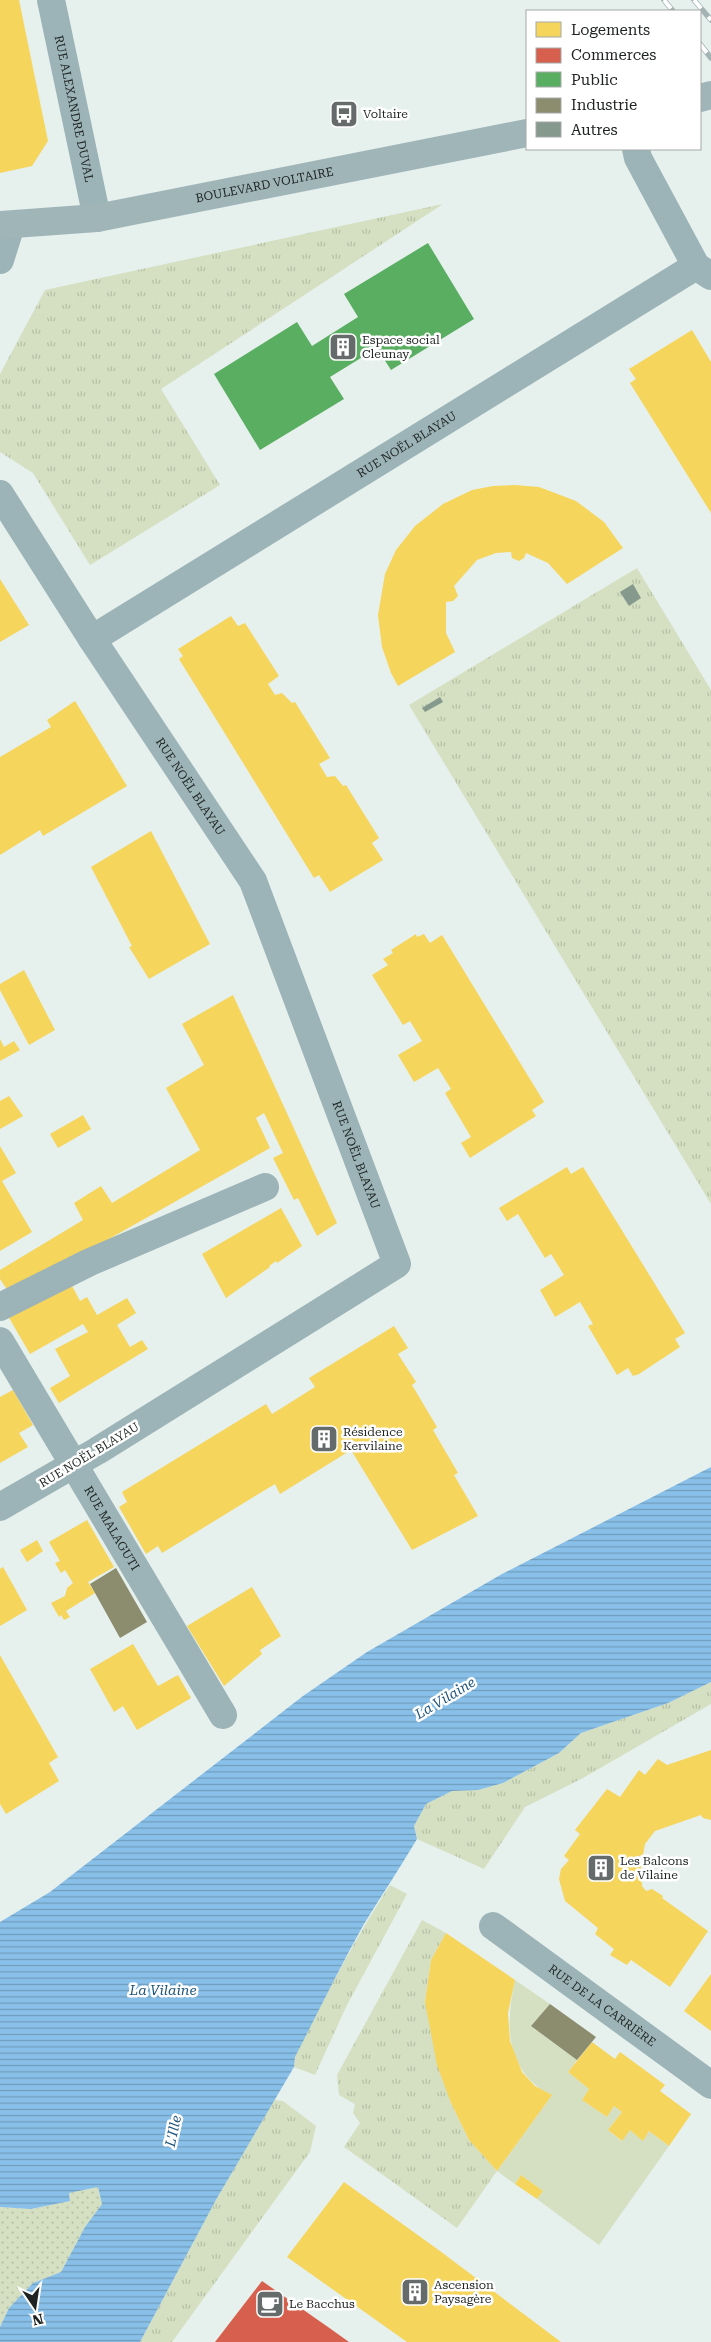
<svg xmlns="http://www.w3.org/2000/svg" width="711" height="2342" font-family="'Roboto Serif',serif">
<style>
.grass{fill:url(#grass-tufts)}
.park{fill:url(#park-dots)}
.garden{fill:#d5e0c2}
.water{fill:url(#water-rules)}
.homes{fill:#f6d55c}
.shops{fill:#d6604d}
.public{fill:#5aae61}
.industry{fill:#8c8c6e}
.building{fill:#85998d}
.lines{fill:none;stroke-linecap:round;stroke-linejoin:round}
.minor{stroke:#9cb4b7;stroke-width:28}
.major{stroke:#a0b5b8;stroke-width:28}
.rail-casing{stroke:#a4b3b4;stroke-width:5.5}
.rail{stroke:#fff;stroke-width:4;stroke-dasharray:11;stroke-linecap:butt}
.labels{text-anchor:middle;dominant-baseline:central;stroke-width:5;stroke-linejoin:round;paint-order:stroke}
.street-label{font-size:12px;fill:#1f2423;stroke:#fff}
.poi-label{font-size:12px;fill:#1f2423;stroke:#fff;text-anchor:start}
.water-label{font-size:14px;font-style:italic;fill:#1e557c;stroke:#fff}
</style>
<defs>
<pattern id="grass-tufts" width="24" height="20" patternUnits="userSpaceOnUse" patternTransform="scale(1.25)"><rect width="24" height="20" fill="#d5e0c2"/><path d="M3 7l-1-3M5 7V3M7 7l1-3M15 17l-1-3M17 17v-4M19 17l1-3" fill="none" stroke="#b6c0a6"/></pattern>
<pattern id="park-dots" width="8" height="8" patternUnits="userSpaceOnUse" patternTransform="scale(1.25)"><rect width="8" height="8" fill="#d5e0c2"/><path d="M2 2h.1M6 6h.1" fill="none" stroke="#b6c0a6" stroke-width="1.8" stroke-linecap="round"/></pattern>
<pattern id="water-rules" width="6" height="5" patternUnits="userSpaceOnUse" patternTransform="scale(1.25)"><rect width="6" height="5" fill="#89c0e9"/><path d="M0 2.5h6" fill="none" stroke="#6f9cbc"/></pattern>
</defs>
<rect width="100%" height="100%" fill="#e6f0ed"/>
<path class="grass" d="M443 204 161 389 220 485 90 565 33 473 0 452V374L45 290Z
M637 568 711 690V1204L409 705Z
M711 1682V1704L583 1778 525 1807 484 1869 417 1839 414 1826 426 1804 452 1791 478 1790 503 1783 559 1753 581 1733 668 1703Z
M390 1885 407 1894 346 2007 315 2075 294 2067 295 2057C324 1998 354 1940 390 1885Z
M422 1920 446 1933 431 1960 425 2002 451 2103 469 2140 497 2171 457 2228 344 2147 360 2123 353 2113 355 2104 339 2095 337 2075Z
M274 2100 283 2101 316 2126 310 2152 172 2342H140L217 2198Z"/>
<path class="park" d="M98 2187 102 2204 85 2227 61 2272 33 2283 9 2308 0 2327V2207L31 2209 70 2201 69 2193Z"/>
<path class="garden" d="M515 1980 550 2004 531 2026 577 2060 568 2072 589 2089 582 2100 607 2117 614 2106 622 2112 608 2130 621 2141 630 2130 643 2140 649 2131 669 2146 599 2245 537 2199 543 2191 521 2175 515 2184 497 2171 551 2096C505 2069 505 2028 515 1980Z"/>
<path class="water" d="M711 1467V1682L668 1703 581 1733 559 1753 503 1783 478 1790 452 1791 426 1804 414 1826 417 1839C400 1868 381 1896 364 1924 339 1968 318 2013 295 2057L294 2067 217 2198 140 2342H0V2327L9 2308 33 2283 61 2272 85 2227 102 2204 98 2187 69 2193 70 2201 31 2209 0 2207V1922L50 1892 303 1696 367 1652 502 1574Z"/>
<path class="homes" d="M0 0H19L48 141 32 166 0 173Z
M692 330 711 362V513L630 383 636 379 629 369Z
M515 485 539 487 576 501 604 522 623 548 567 584 548 563 526 553 524 558 519 561 512 558 511 552 496 553 477 560 454 586 458 596 453 601 446 602V633L455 652 398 686 391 673 382 647 378 615 385 574 396 550 415 526 443 504 472 490 493 486Z
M0 579 29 625 0 642Z
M231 616 238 626 245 623 279 676 268 684 275 695 282 693 292 703 295 702 330 758 319 764 327 777 335 776 343 786 346 785 379 838 372 843 383 860 330 892 319 875 314 878 179 659 183 656 178 649Z
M75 701 127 786 43 836 40 830 0 855V757L51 727 47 720Z
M151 831 210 944 149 979 129 947 132 946 91 867Z
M416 934 417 937 424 934 430 943 442 935 544 1102 532 1110 536 1116 470 1158 461 1143 471 1137 445 1093 451 1089 438 1068 414 1082 398 1055 422 1041 410 1021 403 1025 372 975 388 965 383 959 393 953 391 950Z
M24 970 55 1030 29 1045 0 990V984Z
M233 995 337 1223 317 1236 298 1198 294 1200 273 1158 283 1153 264 1113 256 1118 270 1148 77 1257 75 1254 8 1291 0 1279V1270L83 1220 74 1203 101 1186 112 1203 200 1150 166 1088 204 1065 182 1024Z
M0 1039 4 1047 14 1041 20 1050 0 1061Z
M9 1096 23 1116 0 1129V1101Z
M83 1115 91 1129 58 1148 50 1134Z
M0 1146 16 1173 2 1181 32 1232 0 1251Z
M567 1167 571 1174 583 1167 685 1333 675 1339 680 1347 639 1374 633 1376 628 1368 617 1375 588 1326 593 1324 580 1302 555 1317 540 1290 564 1275 551 1254 545 1258 518 1214 507 1221 499 1208Z
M281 1208 302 1246 277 1263 276 1261 269 1266 270 1267 226 1298 202 1254Z
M71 1284 80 1301 87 1297 97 1315 127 1298 136 1313 117 1325 130 1347 142 1340 148 1349 59 1403 50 1388 70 1376 55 1349 88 1332 83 1324 30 1354 8 1316Z
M394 1326 408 1348 398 1354 416 1382 412 1385 437 1427 433 1430 458 1473 454 1475 478 1516 412 1550 351 1450 280 1494 275 1484 162 1553 158 1546 146 1554 119 1507 127 1502 122 1492 266 1404 272 1414 315 1387 309 1378Z
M13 1390 33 1425 19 1433 28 1447 0 1463V1397Z
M87 1520 114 1567 88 1582 95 1593 66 1611 70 1617 64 1620 61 1615 59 1617 51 1603 65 1596 67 1588 73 1583 65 1570 61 1573 55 1563 60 1561 49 1542Z
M37 1540 43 1551 27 1562 20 1550Z
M3 1567 27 1610 0 1626V1569Z
M252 1587 281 1636 260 1650 262 1654 224 1686 187 1626Z
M133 1644 158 1686 178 1675 191 1698 137 1730 123 1706 114 1712 90 1669Z
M0 1655 58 1757 49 1763 59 1781 6 1814 0 1804Z
M711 1750V1820L703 1818 701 1815 655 1831 645 1844 643 1855 633 1857 634 1867 641 1866 642 1886 646 1891 652 1889 663 1896 662 1898 708 1931 670 1987 631 1960 627 1965 610 1955 614 1949 595 1934 598 1928 565 1901 559 1879 561 1869 569 1860 564 1856 580 1834 575 1830 607 1789 620 1797 639 1770 645 1775 658 1759 667 1765Z
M446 1933 515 1980 508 2013 510 2041 522 2072 535 2086 552 2095 497 2171 469 2140 451 2103 437 2065 425 2002 431 1960Z
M711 1974V2031L684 2011Z
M592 2042 615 2059 620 2052 642 2068 665 2085 660 2091 691 2114 669 2146 649 2131 643 2141 630 2130 622 2141 608 2130 622 2112 614 2106 607 2117 582 2100 589 2089 568 2072Z
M521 2175 543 2191 537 2199 515 2184Z
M344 2182 440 2251 561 2342H407L287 2257Z"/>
<path class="shops" d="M262 2281 328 2327 349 2342H215Z"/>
<path class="public" d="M428 243 474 319 391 370 377 348 330 377 344 399 260 450 214 374 297 322 312 346 358 317 344 294Z"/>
<path class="industry" d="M116 1568 147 1622 120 1638 90 1584Z
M550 2004 596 2037 577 2060 531 2026Z"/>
<path class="building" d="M633 584 641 598 629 606 620 592Z
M440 697 443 702 425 712 422 708Z"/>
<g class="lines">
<g class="minor">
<path id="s1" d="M51 0 97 218"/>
<path d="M636 149 638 158 696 266 711 276"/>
<path d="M0 260 11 225"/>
<path id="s2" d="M0 494 92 639 253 881 397 1264 97 1451 0 1507"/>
<path id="s3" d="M92 639 696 266"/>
<path d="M0 1307 90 1262 265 1187"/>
<path id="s4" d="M0 1341 223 1715"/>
<path id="s5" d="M493 1926 711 2085"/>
</g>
<g class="major">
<path d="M700 98 711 95"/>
<path id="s6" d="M0 225 97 218 527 133"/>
</g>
<defs>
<path id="rail" d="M664 0 673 11
M694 0 711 20
M700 44 711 58"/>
</defs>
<use href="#rail" class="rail-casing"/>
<use href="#rail" class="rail"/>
</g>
<defs>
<symbol id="bus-square" viewBox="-11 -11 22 22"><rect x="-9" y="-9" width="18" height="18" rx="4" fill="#656b6a" stroke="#fff"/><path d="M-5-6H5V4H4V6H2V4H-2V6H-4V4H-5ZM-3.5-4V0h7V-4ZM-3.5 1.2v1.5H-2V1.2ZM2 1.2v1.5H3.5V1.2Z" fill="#fff"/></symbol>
<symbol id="building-square" viewBox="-11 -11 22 22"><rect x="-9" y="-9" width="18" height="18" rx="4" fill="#656b6a" stroke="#fff"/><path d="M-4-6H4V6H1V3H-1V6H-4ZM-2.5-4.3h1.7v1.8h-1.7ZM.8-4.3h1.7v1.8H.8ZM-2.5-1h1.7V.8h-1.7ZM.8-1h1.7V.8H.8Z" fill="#fff"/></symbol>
<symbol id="cafe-square" viewBox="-11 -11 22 22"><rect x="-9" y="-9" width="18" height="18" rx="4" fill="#656b6a" stroke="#fff"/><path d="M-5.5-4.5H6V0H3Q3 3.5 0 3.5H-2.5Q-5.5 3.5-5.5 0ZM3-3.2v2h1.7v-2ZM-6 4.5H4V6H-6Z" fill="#fff"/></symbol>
</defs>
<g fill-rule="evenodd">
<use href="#bus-square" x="328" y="98" width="32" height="32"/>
<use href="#building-square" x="327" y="331" width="32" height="32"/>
<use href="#building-square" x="308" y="1423" width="32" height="32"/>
<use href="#building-square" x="585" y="1852" width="32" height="32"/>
<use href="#building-square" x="399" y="2276" width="32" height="32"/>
<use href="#cafe-square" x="254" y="2288" width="32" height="32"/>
</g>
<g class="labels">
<g class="street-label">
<text stroke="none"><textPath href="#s1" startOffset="111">RUE ALEXANDRE DUVAL</textPath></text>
<text stroke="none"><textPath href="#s6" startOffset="268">BOULEVARD VOLTAIRE</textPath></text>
<text stroke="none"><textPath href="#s3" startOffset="370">RUE NOËL BLAYAU</textPath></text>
<text stroke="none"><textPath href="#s2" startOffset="349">RUE NOËL BLAYAU</textPath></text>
<text stroke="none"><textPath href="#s2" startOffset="755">RUE NOËL BLAYAU</textPath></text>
<text transform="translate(89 1455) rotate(-31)">RUE NOËL BLAYAU</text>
<text stroke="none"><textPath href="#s4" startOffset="218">RUE MALAGUTI</textPath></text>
<text stroke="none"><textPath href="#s5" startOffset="135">RUE DE LA CARRIÈRE</textPath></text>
</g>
<g class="poi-label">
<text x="363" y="114">Voltaire</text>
<text x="362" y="340">Espace social<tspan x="362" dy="14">Cleunay</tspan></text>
<text x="343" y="1432">Résidence<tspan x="343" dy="14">Kervilaine</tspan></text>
<text x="620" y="1861">Les Balcons<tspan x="620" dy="14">de Vilaine</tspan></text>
<text x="434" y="2285">Ascension<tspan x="434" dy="14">Paysagère</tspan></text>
<text x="289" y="2304">Le Bacchus</text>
</g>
<g class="water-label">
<text transform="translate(445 1698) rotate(-31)">La Vilaine</text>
<text x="163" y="1990">La Vilaine</text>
<text transform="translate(173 2131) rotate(-78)">L'Ille</text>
</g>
</g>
<rect x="526" y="10" width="175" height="140" fill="#ffffff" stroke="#a5a7a7"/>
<rect x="536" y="22" width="25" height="15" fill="#f6d55c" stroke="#a5a7a7"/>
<text x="571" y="35" font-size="15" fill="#1f2423">Logements</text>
<rect x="536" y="48" width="25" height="15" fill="#d6604d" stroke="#a5a7a7"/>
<text x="571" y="60" font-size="15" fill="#1f2423">Commerces</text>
<rect x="536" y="72" width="25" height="15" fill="#5aae61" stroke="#a5a7a7"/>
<text x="571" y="85" font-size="15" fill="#1f2423">Public</text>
<rect x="536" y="98" width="25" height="15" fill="#8c8c6e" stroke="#a5a7a7"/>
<text x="571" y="110" font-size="15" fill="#1f2423">Industrie</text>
<rect x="536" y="122" width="25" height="15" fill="#85998d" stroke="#a5a7a7"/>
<text x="571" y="135" font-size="15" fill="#1f2423">Autres</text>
<g transform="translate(35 2307) rotate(167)" stroke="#ffffff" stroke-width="4" paint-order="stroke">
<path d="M0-4L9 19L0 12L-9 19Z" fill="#1f2423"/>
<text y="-8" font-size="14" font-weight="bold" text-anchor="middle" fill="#1f2423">N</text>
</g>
</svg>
